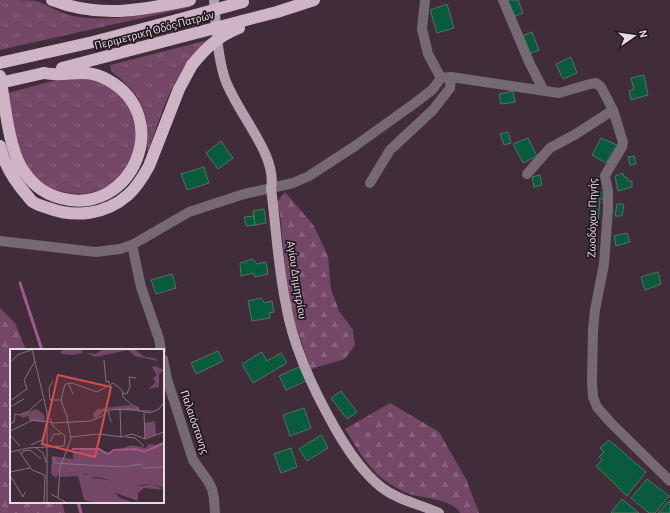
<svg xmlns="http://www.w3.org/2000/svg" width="670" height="513" font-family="'Alegreya Sans',sans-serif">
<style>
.grass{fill:url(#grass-tufts)}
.forest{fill:url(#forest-firs)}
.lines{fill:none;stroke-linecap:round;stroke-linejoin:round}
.stream{stroke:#a0598a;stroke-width:3}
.building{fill:#085b3c;stroke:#577163}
.minor{stroke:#756a71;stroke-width:10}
.major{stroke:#b59fad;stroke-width:10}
.highway{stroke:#cfb4c5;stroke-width:12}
.highway-bridge{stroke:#cfb4c5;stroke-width:12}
.labels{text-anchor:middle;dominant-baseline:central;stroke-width:3.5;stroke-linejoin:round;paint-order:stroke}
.street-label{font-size:12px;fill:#e9dae3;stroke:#22181f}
.inset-river{fill:none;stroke:#a0598a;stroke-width:2}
.inset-road{fill:none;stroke:#84727e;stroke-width:1}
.view{fill:#da4c4d;fill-opacity:0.15;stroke:#da4c4d;stroke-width:2}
.inset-edge{fill:none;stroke:#e9dae3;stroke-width:2}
</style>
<defs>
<pattern id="grass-tufts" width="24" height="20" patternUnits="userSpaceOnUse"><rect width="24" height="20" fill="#744766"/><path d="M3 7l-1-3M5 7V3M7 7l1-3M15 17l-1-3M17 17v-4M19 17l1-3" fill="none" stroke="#88617c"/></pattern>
<pattern id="forest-firs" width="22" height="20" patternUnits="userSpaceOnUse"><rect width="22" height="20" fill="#744766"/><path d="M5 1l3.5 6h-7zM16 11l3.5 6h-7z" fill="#88617c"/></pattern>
</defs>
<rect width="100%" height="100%" fill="#412c3a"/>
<path class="grass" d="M0 0C9 0 30 0 36 1 49 5 59 13 73 16 113 23 152 14 190 5L191 7 0 50Z
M208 40C201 48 193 55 187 63 168 89 159 121 148 151H147C150 112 142 95 111 71L110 65Z
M92 78C103 84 116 89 124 100 133 113 139 136 134 152 133 155 130 159 128 162 126 167 123 172 120 176 113 184 100 191 89 193 79 195 69 193 59 191 49 188 35 181 30 171 15 147 13 119 8 93L60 79Z"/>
<path class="forest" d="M285 192 314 226 328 256 331 289 339 311 353 330 355 345 345 359 311 369 293 318 288 295 280 214 277 202Z
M0 308 15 323 26 350H11V502H62L65 513H0Z
M390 403 439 432 466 479 479 513H460C453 499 422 498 409 494 404 492 399 489 395 487 372 475 358 450 345 429Z"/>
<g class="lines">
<path class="stream" d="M20 283 42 350
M78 502 81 513"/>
</g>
<path class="building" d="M507 0H518L523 13 513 17Z
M447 4 454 28 437 33 430 10Z
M532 32 539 50 529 54 522 36Z
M571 57 577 73 563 79 556 64Z
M644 75 648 95 631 100 629 91 634 89 631 78Z
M513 91 515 102 501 104 499 94Z
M508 132 511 143 504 145 500 134Z
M528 138 537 156 523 163 513 144Z
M601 138 617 145 606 163 592 155Z
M221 141 233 158 218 169 206 153Z
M634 156 636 164 630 165 628 157Z
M204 167 209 183 187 190 181 174Z
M623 173 624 177H627L628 181H632V187L618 191 615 176Z
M540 175 542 185 534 187 532 177Z
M604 192 605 199H590L589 193Z
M591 201H600L598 221 589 220Z
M617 204H624L622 216H615Z
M264 209 266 223 255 225 253 211Z
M254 216 255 225 246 226 244 217Z
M627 233 630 242 616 246 614 236Z
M253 259 257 264 266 262 268 274 255 277 254 273 241 276 240 263Z
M658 272 661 284 645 290 641 277Z
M172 274 176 288 156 294 151 280Z
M261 298 264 303 272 301 274 312 269 313 270 318 252 321 248 301Z
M218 351 223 361 196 374 191 363Z
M262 352 267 361 281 353 287 363 253 383 242 364Z
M299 367 306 381 286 390 279 376Z
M341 391 357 412 347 419 331 398Z
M304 408 311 428 290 436 283 415Z
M321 435 328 448 307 461 299 449Z
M609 440 646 472 627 496 596 466 602 460 599 457 604 452 600 448Z
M291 448 297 467 281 473 274 454Z
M647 479 669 496 655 513H649L631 498Z
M622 499 639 513H611Z
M670 500V513H658Z"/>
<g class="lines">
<path class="minor" d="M425 0 422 29 428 54 441 78
M503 0 530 64 544 91
M527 174 550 148 576 134 613 110
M370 183 390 150 433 110 450 88 451 77
M0 241 96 252 120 249 132 245 189 212 244 194 293 183 309 176 355 146 415 103 432 90 441 78 451 77 559 93 590 84 596 83 601 87 613 110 623 142 622 147 607 172 605 176 608 191V210L604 264 595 310 593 329 592 382 593 397 597 407 611 423 670 481
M132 245 141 287 159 339 161 350
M163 359 167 379 193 460 208 481 212 489 214 498 215 513"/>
<path class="major" d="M214 0C216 25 217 52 224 76 234 110 278 154 271 188 276 227 278 267 286 305 293 347 314 391 335 428 347 449 362 472 381 487 399 501 420 504 439 513"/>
<path class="highway" d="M52 0C100 19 142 10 190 0
M242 21 277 12 314 0
M0 63 93 42 177 20
M62 68 169 40
M0 76C5 103 8 144 21 167 31 183 42 193 60 198 132 218 175 117 108 80 84 66 68 78 44 73
M0 146C4 164 13 179 25 193 28 196 30 200 33 202 37 205 43 206 48 208 75 218 105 215 128 195 137 187 143 177 149 166L179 89 192 65"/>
<path class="highway-bridge" d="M177 20 243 2
M169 40 242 21
M192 65C205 49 218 36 239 28
M0 83 44 73"/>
</g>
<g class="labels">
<g class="street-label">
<text transform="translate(154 30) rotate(-15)">Περιμετρική Οδός Πατρών</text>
<text transform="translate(592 218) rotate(-89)">Ζωοδόχου Πηγής</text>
<text transform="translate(297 280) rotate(81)">Αγίου Δημητρίου</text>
<text transform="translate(195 422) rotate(71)">Παλαιόστανης</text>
</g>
</g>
<g transform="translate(10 349)">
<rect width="154" height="154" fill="#412c3a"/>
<path d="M27 60 34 66 35 73 20 72 18 67 12 69 10 66ZM145 72 146 86 135 89 134 74ZM68 123 80 128 131 137 143 135 154 141 134 139 128 144V152L105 144 110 149 125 154H85L74 151 68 127 50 128V125Z" fill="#744766"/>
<path d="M56 0H72V4L64 6 51 5V2ZM94 0H124L135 8 145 9 148 12 125 7 118 1 86 8 74 3 85 5ZM145 17 154 21 149 25V38L138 40 145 34 143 28 147 27 142 18ZM120 56 131 61H143L139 63 97 60 85 70 83 65 87 60ZM154 92V139L143 135 118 137 88 128H77L76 125 69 126 68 123 49 125 46 129 41 125 42 107 63 110V103L72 101H91L98 105 121 96 136 99 139 95 147 96Z" fill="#744766"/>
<path class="inset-river" d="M62 100H89L98 105 104 101 126 100 134 103 154 94"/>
<path class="inset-road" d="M22 0 37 63V154M94 11 96 33 99 32V35M0 13 9 5 22 1M43 32 39 39 40 51H51M58 34 63 45M113 44 117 45 120 37 119 28 126 29M0 52 17 40 14 31 25 12M0 58 14 50M110 60 111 88M98 61 101 73M134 64 135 90M5 65 9 66 19 62 32 50M0 75 4 73 5 65M0 82 23 71 44 74 81 72 92 67 98 61 119 60 140 64 149 60 154 53M0 86 10 97M60 88 89 85 112 88 122 85 135 90 154 83M116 88 125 89 134 97M40 93 44 85H51M21 96 32 91 36 80M18 99 54 97 55 87 43 77 40 69M26 99 33 104 36 113M9 102 22 121 35 126 34 154M0 103 18 99M12 105 13 102 20 101 31 110M44 108V114L114 118 130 115 134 119 154 118M0 123 20 119M0 126 13 148 15 143M41 145 57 154M48 149 50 119 61 90 57 68 51 51 55 35 62 34 87 43 103 34 112 41 113 48 122 56 129 59 127 60"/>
<path class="view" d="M48 26 101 38 85 108 32 95Z"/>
<rect width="154" height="154" class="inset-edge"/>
</g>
<g transform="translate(634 36) rotate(77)" stroke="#22181f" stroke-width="3" paint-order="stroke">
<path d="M0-3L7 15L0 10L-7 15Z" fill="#e9dae3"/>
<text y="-6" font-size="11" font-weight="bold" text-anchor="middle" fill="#e9dae3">N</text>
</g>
</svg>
